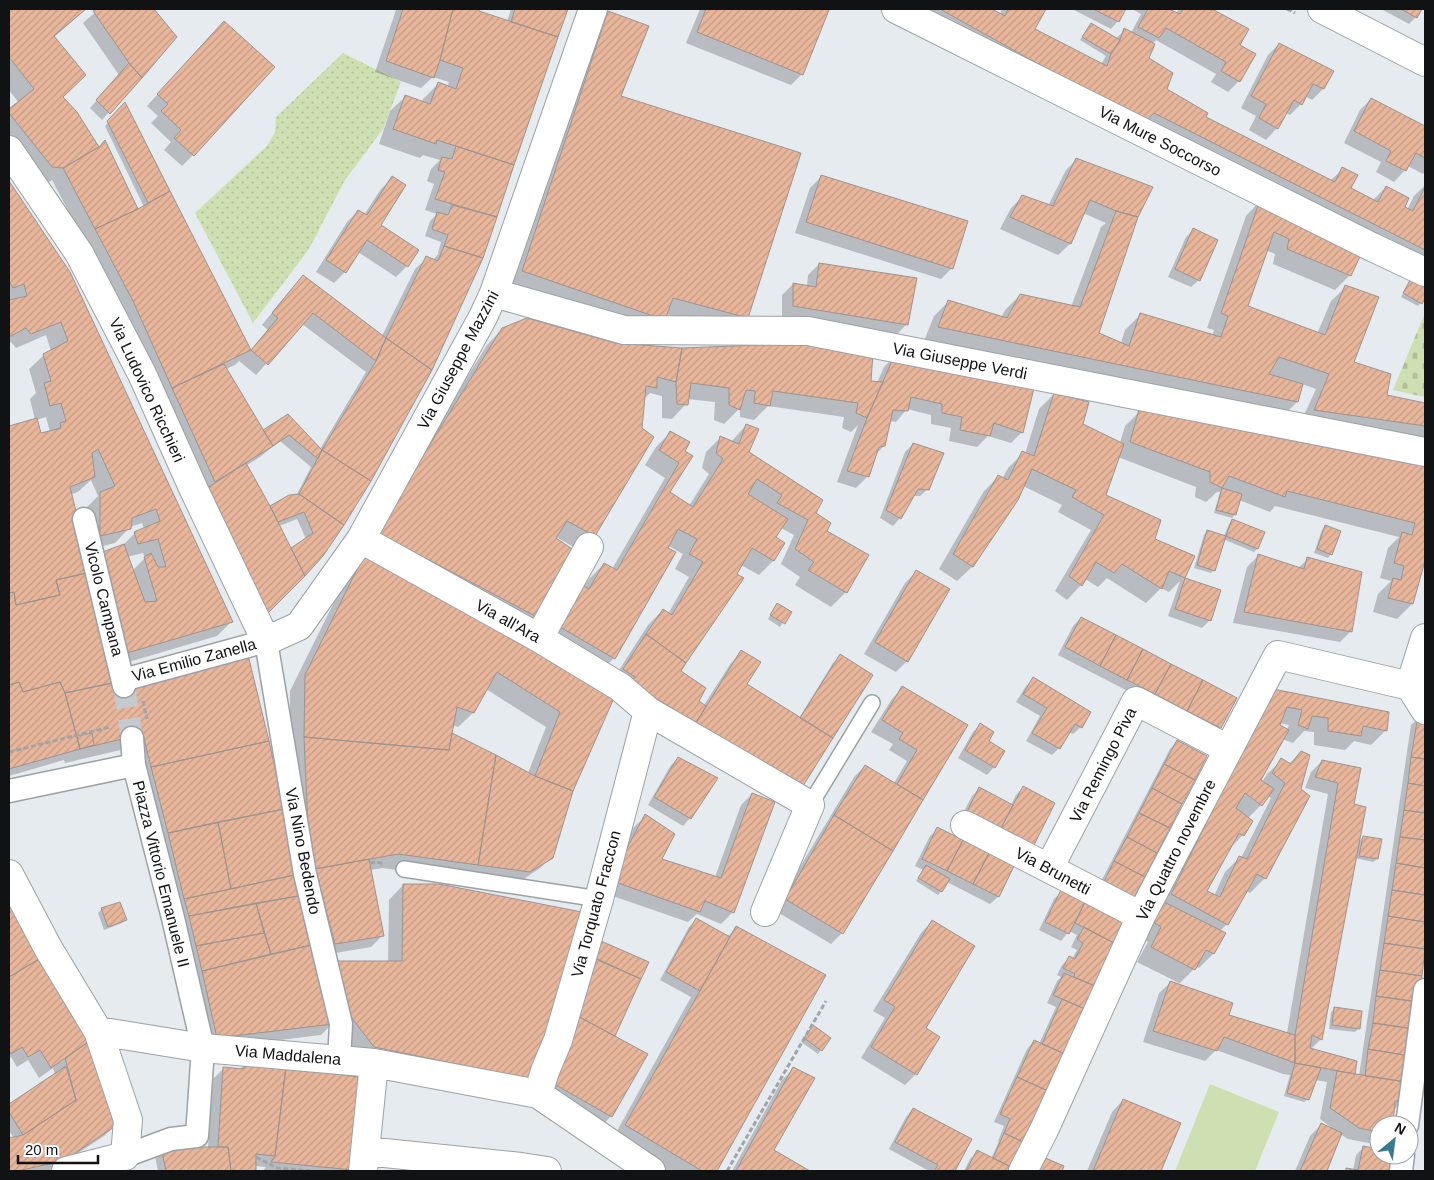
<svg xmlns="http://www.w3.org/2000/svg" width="1434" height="1180" font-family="Helvetica,sans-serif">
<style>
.grass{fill:url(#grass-dots)}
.cemetery{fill:url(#cemetery-stones)}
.park{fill:#cee0b2}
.shadow{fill:#0003;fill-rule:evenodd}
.building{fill:url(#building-hatch);stroke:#9b9491}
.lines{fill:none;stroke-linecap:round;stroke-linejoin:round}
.pedestrian-tunnel{stroke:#c6cacf;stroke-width:22;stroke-dasharray:22 11;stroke-linecap:butt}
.service-casing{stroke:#9ba1a5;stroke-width:18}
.pedestrian-casing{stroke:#9ba1a5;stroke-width:25}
.minor-casing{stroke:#9ba1a5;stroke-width:30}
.path{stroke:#a1a5a8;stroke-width:3;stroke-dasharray:5 2.5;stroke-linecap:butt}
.service{stroke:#fff;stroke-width:15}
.pedestrian{stroke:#fff;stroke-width:22}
.minor{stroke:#fff;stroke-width:28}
.labels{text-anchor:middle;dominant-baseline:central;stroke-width:4.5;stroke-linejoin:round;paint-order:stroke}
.street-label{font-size:16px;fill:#101213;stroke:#fff}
</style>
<defs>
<pattern id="grass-dots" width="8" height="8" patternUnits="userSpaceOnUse" patternTransform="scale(1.25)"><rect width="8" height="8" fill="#cee0b2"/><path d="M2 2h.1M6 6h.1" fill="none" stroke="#b0bf98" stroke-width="1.8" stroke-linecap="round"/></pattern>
<pattern id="cemetery-stones" width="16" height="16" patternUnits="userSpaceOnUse" patternTransform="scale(1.25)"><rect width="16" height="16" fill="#cee0b2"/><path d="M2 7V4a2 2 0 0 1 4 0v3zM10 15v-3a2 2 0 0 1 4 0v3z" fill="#b0bf98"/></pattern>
<pattern id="building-hatch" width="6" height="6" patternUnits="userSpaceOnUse" patternTransform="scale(1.25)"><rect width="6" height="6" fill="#e8b69b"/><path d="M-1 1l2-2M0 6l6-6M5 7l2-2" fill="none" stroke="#c69b85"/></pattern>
</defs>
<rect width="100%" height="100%" fill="#e6ebf0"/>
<path class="grass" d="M343 53 401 82 383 129 345 180 309 249 253 323 195 213 267 146 275 132 276 117Z"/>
<path class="cemetery" d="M1425 313V397L1393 390Z"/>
<path class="park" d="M1210 1084 1279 1112 1255 1171H1175Z"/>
<path class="shadow" d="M9 9H36L38 11 41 9H86L54 37 61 97 137 211 144 207 105 126 125 104 250 351 268 330 262 325 292 288 304 277 382 336 415 269 427 258 433 260 439 253H438L441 242 425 236 430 221 437 214 425 210 434 184 427 181 431 169 440 160 423 155 420 158 379 144 390 111 405 97 422 102 423 99 438 84 447 87 449 82 433 77 421 88 375 72 396 10 398 9H478L477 12 507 22 511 9H566L482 257 322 555 304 576 257 623 81 245 88 238 83 239 52 180 47 183 9 146V111L19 103 9 90ZM302 324 366 372 320 449 288 416 263 431 226 369 235 365 239 361 256 375ZM280 441 311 467 296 496 270 508 247 465 260 457ZM297 519 306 539 291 550 279 526Z
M99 9H153L176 37 102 120 90 108 119 75 83 23Z
M700 9H822L828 11 802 74 791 85 686 43Z
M899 9H989L1000 14 1002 9H1044L1034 29 1101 64 1106 56 1080 40 1091 24 1115 39 1125 30 1131 33 1141 14 1132 9H1167L1176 14 1179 9H1209L1247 30 1238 45 1239 81 1228 92 1211 82 1216 74 1156 40 1152 44 1147 58 1166 90 1204 117 1330 181 1343 169 1350 188 1373 200 1386 187 1403 208 1407 210 1414 196 1425 185V272Z
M1074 9H1124L1118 21 1111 29 1074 10Z
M1381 9H1421L1416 17 1409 24Z
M608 12 620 97 747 317 732 332 666 314 649 334 508 286 594 27Z
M213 33 193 155 182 166 164 150 171 142 151 123 158 116 147 106Z
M1279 44 1332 72 1323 89 1312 100 1305 96 1301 104 1290 115 1286 113 1277 128 1266 140 1249 130 1256 116 1241 108 1268 55Z
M1371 99 1425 127V171L1423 174 1408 166 1405 170 1394 182 1376 172 1381 162 1344 143 1360 110Z
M1077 159 1137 217 1097 333 1121 343 1125 330 1140 315 1212 336 1214 330 1207 328 1246 216 1260 201 1350 275 1335 290 1273 264 1275 254 1266 250 1246 306 1317 334 1331 301 1346 287 1353 363 1386 396 1425 405V443L1300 424 1316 389 1302 384 1297 402 1282 417 924 341 934 316 949 301 1001 318 1005 310 1020 295 1071 307 1101 227 1106 223 1083 213 1070 244 1058 255 1000 229 1011 208 1022 197 1048 206 1066 170Z
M821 177 952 268 941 279 795 233 810 188Z
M392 178 379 225 407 266 396 277 358 252 345 272 334 283 316 272 347 222 358 211 364 215 381 189Z
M9 183 69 272 231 622 217 636 115 666 292 851 290 752V691L350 570 365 555 610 692 572 791 552 857 540 868 518 883 462 879 382 868 370 870 383 935 371 947 324 955 322 977 388 962 389 900 403 885 533 1079 359 1061 331 1025 321 1035 206 1049 129 748 65 763 64 760 9 776V427L35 420 30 399 36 393 29 369 44 355 51 351 46 335 16 348 11 342 9 343V301H10L9 298ZM46 417 50 432 40 435 36 420ZM91 480 98 496 86 508V550L115 543 130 527 142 523 144 529 135 533 121 547 88 566 71 495 79 491ZM143 553 145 558 132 571 127 557ZM486 689 546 727 528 773 450 733 452 725 458 727 473 713Z
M1193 230 1199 280 1191 287 1168 277 1186 237Z
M819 264 906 325 895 336 782 317V295L793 284 807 286 808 275Z
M1410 280 1425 283V296L1418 306 1401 297Z
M502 329 615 344 877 383 884 367 896 355 1022 432 1011 443 988 436 977 447 949 441 951 428 931 424V415L907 409 896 422 889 421 884 446 875 455 867 477 856 488 837 482 858 425 851 432 842 428 844 417 768 406 754 420 740 417V408L724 424 714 420 715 402 687 399 686 404 672 419 662 418V396L650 393 644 399 594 535 579 550 556 537 536 616 522 631 362 547 487 345Z
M1054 394 1082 425 1120 443 1125 426 1140 411 1425 465V556L1412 604 1397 619 1373 612 1378 594 1391 581 1380 578 1388 548 1399 537 1275 506 1270 512 1239 500 1235 514 1232 518 1214 513 1220 492H1217L1206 502 1195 497 1196 487 1118 457 1104 496 1154 539 1194 557 1183 578 1220 590 1210 620 1202 628 1168 616 1180 581 1169 592 1161 588 1146 603 1107 578 1098 587 1085 579 1081 585 1067 600 1055 591 1091 530 1058 512 1062 505 1023 486 1017 499 972 567 957 581 939 569 984 491 998 477 1002 479 1008 468 1023 453 1025 454 1039 409Z
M746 425 747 453 814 513 825 531 846 592 831 607 795 585 800 577 781 564 794 535 781 528 774 537 784 544 773 561 759 575 741 565 679 672 697 701 704 705 731 663 742 652 745 685 799 718 833 663 840 656 800 788 612 681 648 625 663 610 668 614 689 577 675 569 683 554 667 545 666 548 675 553 614 658 599 673 546 642 589 579 604 564 612 569 665 478 645 465 656 447 670 433 683 451 691 457 668 493 689 506 709 474 702 468 706 452 721 437 731 442Z
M913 444 928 489 920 496H913L900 518 893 526 880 518 905 452Z
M1232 520 1263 533 1257 549 1254 552 1223 539 1214 570 1211 573 1194 568 1204 535 1207 532 1224 536 1229 524Z
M1326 526 1331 554 1328 558 1314 553 1322 530Z
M1258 556 1298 568 1308 559 1351 631 1340 642 1233 623 1247 567Z
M916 572 907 661 896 672 864 654 905 583Z
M777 604 790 612 780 627 768 619Z
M1081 618 1236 699 1220 728 1213 735 1058 655 1073 626Z
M1033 679 1081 727 1073 734 1068 732 1059 748 1052 755 1026 741 1040 716 1016 702 1026 686Z
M903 687 966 726 842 933 831 944 774 910 854 777 865 766 894 783 907 761 889 750 893 744 871 732 892 699Z
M1274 691 1386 730 1371 745 1354 741 1345 750 1314 745V732L1304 731 1293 743 1282 739 1259 780 1262 782 1267 774 1282 760 1289 764 1301 752 1299 789 1308 796 1265 878 1250 893 1246 891 1227 924 1220 931 1213 954 1199 968 1196 967 1178 985 1228 1015 1287 1033 1328 794 1305 788 1311 772 1322 761 1359 769 1353 804 1358 843 1363 837 1380 840 1377 859 1373 862 1355 858 1321 1039 1311 1049 1354 1075 1359 1076 1411 725 1418 718 1425 728V942L1402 1102 1393 1111 1392 1125H1379V1145L1348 1139 1340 1134 1326 1171H1295L1310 1136 1322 1124 1332 1130 1333 1129 1320 1119 1327 1082 1315 1080 1308 1099 1304 1102 1284 1096 1290 1075 1283 1074 1216 1050 1205 1061 1143 1042 1159 993 1171 982 1178 985 1179 983 1137 962 1148 942 1136 935ZM1280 723 1289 725 1287 730 1279 726ZM1268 796 1271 798 1241 858 1240 857 1225 872 1214 896 1205 892 1228 850 1243 835 1248 818 1261 805Z
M981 725 987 742 1003 752 994 767 987 775 958 758 973 732Z
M1177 741 1131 901 1095 893 1170 749Z
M678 758 716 778 690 818 683 826 648 805 671 765Z
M980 788 1011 805 1016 795 1023 788 1031 848 959 821 972 796Z
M752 794 774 803 733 912 721 924 697 914 688 922 607 894 613 867 634 827 646 816 660 860 715 877 741 805Z
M938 829 1013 866 998 897 990 904 947 882 938 895 916 881 923 870 915 866 930 836Z
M1062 891 1125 923 1094 986 1010 1171H964L970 1159 977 1152 991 1159 999 1141H998L1004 1126 994 1122 1027 1049 1034 1041 1039 1044 1056 1007 1047 1003 1057 981 1061 977 1057 975 1062 965 1069 958 1072 959 1077 950 1071 947 1077 935 1069 931 1061 941 1039 930 1054 899Z
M9 893 116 1125 104 1136 51 1171H9V1139L14 1138 9 1131V1106L55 1075 53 1068 39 1078 28 1060 17 1067 11 1057 9 1059Z
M119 903 125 920 122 923 104 930 98 913 101 910Z
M696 920 727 937 737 927 824 976 715 1171H663L612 1140 691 997 660 980 689 927Z
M932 921 924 1029 916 1074 905 1085 861 1058 885 1018 873 1011 921 933Z
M584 965 614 1035 613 1036 611 1116 600 1128 537 1092Z
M1334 1009 1358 1029 1355 1032 1329 1029 1331 1012Z
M810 1030 821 1050 818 1054 801 1042Z
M246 1063 357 1078 351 1171H263L266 1167 255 1166V1171H158L155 1156 162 1149 208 1148 213 1079 224 1068 239 1070Z
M793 1069 773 1150 807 1171H732L782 1080Z
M1123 1100 1179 1124 1159 1171H1087L1112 1112Z
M913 1109 971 1140 954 1171H929L889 1149 906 1117Z
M1363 1148 1379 1150 1378 1158 1396 1171H1345L1347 1170 1353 1171 1356 1155Z"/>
<path class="building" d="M9 9H86L54 36 86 75 63 97 77 112 99 147 63 168 52 167 9 113V109L34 89 9 57Z
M97 9H154L177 37 142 78 129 63 93 11Z
M403 9H453L440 60 434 78 386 61Z
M453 9H479V11L558 37 514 165 437 140 436 144 393 129 405 95 430 104 438 82 456 89 463 68 440 60Z
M515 9H568L558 37 511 22Z
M706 9H825L829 10 803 75 697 32Z
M940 9H992L1005 16 1008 9H1046L1035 29 1107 66 1111 54 1120 40 1124 28 1155 44 1149 58 1173 73 1167 89 1208 113 1206 117 1335 182 1342 167 1358 175 1351 188 1378 202 1386 186 1409 198 1405 207 1413 211 1425 187V250L1154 113 1144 123Z
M1093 9H1126L1119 22Z
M1148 9H1169L1180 14 1183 9H1212L1249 29 1240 45 1256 54 1240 82 1221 71 1226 62 1166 28 1159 38 1138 27Z
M1401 9H1422L1417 18Z
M608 11 649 26 621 96 801 153 748 318 673 298 665 320 522 271Z
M224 21 275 67 194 156 174 138 181 130 161 111 168 104 157 94Z
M1091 23 1120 40 1111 54 1082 37Z
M1279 43 1334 71 1324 89 1313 84 1302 105 1294 100 1278 129 1259 118 1266 104 1251 96Z
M129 63 142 78 110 114 96 100Z
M1371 98 1425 126V158L1416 153 1406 171 1386 161 1391 151 1354 131Z
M125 102 170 191 148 203 107 121Z
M105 140 138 209 95 229 63 168 99 147Z
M456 146 514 165 497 217 435 199 445 172 438 170 442 157 452 159Z
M1076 158 1153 187 1138 217 1116 211 1090 200 1071 244 1010 217 1022 195 1053 206Z
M821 175 968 221 953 269 806 222Z
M392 176 406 185 381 225 419 250 408 267 367 240 346 273 326 260 358 210 367 215Z
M9 181 70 272 233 622 127 653 97 554 124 544 145 602 157 601 144 557 151 553 158 567H166L158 539 138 544 134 532 160 521 156 509 132 518 131 529 100 536V492L115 486 98 449 92 453 95 477 70 487 91 572 56 580 60 595 16 605 14 592 9 593V426L37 418 41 433 61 428 60 423 66 421 61 403 50 406 44 383 51 381 43 354 68 341 61 322 31 334 26 328 9 337V300L27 296 24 284 13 288 9 281Z
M170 191 251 350 172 388 133 301 95 229 138 209Z
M1260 200 1363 250 1351 276 1287 249 1289 239 1274 232 1248 306 1325 335 1345 285 1379 297 1354 362 1391 374 1387 395 1425 403V426L1314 410 1329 374 1279 357 1269 374 1303 384 1298 402 938 327 948 300 1007 318 1020 294 1080 307 1116 211 1138 217 1099 333 1129 346 1140 313 1221 337 1228 316 1221 313Z
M452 205 497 217 483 258 444 246 448 235 432 229 437 212 448 215Z
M1193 228 1218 240 1200 281 1175 269Z
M444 246 483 258 432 370 386 338 426 256 438 261Z
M819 263 917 278 908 325 793 306V283L816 287Z
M303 275 386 338 376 361 313 313 268 365 251 350 278 318 272 313Z
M1413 275 1425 281V298L1422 304 1403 293Z
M527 318 615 343 682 348 676 382 657 377V388L646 386 642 428 654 437 595 536 567 521 556 538 575 551 537 617 376 532 502 328Z
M386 338 432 370 371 481 322 450 376 361Z
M811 343 873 354 871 381 883 382 867 418 856 413 858 403 773 391 770 406 754 403 755 391 746 390 740 410 729 405V388L691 383 688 405 677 404 676 382 682 348Z
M895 354 1034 388 1023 433 994 423 990 436 960 430 962 417 942 413V404L911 397 908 411 893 410 885 446 879 447 869 477 847 471 867 418Z
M224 364 273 446 215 482 172 388Z
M1054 393 1089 402 1083 424 1124 444 1106 495 1161 520 1155 539 1195 556 1185 578 1169 571 1162 589 1122 564 1114 573 1096 562 1082 586 1069 576 1104 515 1072 497 1076 490 1032 469 1018 500 973 567 953 554 998 475 1008 480 1022 451 1034 456Z
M1139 409 1425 464V561L1413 604 1388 598 1393 578 1401 580 1404 566 1394 563 1402 532 1412 535 1415 523 1287 491 1285 497 1229 476 1222 488 1210 482V472L1130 442Z
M288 414 322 450 318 459 289 435 273 446 263 430Z
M746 424 759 429 749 452 823 500 816 513 831 523 827 531 869 555 847 593 808 570 814 562 795 549 808 520 777 503 782 495 757 479 748 494 788 519 776 537 785 543 774 561 752 548 737 574 744 578 686 663 646 634 663 609 672 615 703 562 689 554 697 539 678 529 668 548 676 552 615 659 560 627 583 586 589 589 604 563 617 570 679 463 659 450 670 431 690 442 685 451 693 456 670 492 693 507 723 459 716 453 720 436 739 444Z
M913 443 944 453 929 490 918 489 901 519 886 510Z
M322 450 371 481 344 525 299 494Z
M246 463 270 506 305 576 268 613 204 490Z
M1222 488 1242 494 1236 515 1216 510Z
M299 494 344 525 323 556 305 576 291 548 313 533 304 512 278 522 270 506 289 495Z
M1232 519 1265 532 1258 549 1226 536Z
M1325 525 1341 531 1332 555 1317 549Z
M1207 530 1226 536 1215 571 1197 565Z
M365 553 611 691 614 698 573 791 535 776 560 712 497 672 474 713 457 707 449 750 304 737 305 675Z
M1258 554 1304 569 1307 557 1362 572 1352 632 1244 612Z
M916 570 950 589 908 662 875 642Z
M91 572 120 681 65 693 60 682 23 692 19 682 9 685V593L14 592 16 605 60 595 56 580Z
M1185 578 1221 590 1211 621 1175 609Z
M777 603 792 612 785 624 770 615Z
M1081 617 1116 635 1100 666 1065 647Z
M646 634 686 663 681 671 706 688 699 701 706 706 696 723 631 683 635 677 623 669Z
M1116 635 1143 649 1127 680 1100 666Z
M1143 649 1171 664 1155 694 1127 680Z
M741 650 761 662 747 684 833 738 801 789 696 723Z
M840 654 873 675 833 738 800 718Z
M248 655 269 741 151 767 143 734 80 749 65 693Z
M1171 664 1203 680 1187 711 1155 694Z
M1033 677 1091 712 1082 728 1075 724 1060 749 1032 733 1047 708 1023 694Z
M1203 680 1237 698 1221 728 1187 711Z
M19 682 23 692 60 682 65 693 80 749 9 769V685Z
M902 686 968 725 923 800 897 784 917 750 899 739 903 733 882 720Z
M1273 689 1389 712 1387 731 1363 726 1361 736 1328 731V718L1312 716 1308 729 1298 725 1302 710 1287 707 1280 725 1289 730 1261 780 1274 789 1262 806 1245 793 1236 808 1253 821 1244 836 1239 833 1207 891 1220 897 1239 856 1247 859 1285 783 1272 773 1281 758 1291 764 1301 751 1310 755 1301 789 1310 796 1266 879 1257 874 1228 925 1171 894Z
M1418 716 1425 726V759L1411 757Z
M980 723 994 732 989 741 1005 751 995 768 965 750Z
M92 733 94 745 80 749 77 736Z
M452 733 496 755 478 865 398 854 315 869 308 830 304 737 449 750Z
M1177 740 1207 756 1195 780 1164 764Z
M269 741 284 809 168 833 151 767Z
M496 755 535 776 573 791 553 858 530 872 478 865Z
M678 757 718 778 691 819 654 797Z
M1411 757 1425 759V786L1408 783Z
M1322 760 1361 768 1354 804 1366 807 1322 1040 1312 1035 1310 1048 1357 1061 1355 1074 1295 1063V1035L1338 783 1315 777Z
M1164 764 1195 780 1182 804 1152 788Z
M865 765 923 800 893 851 834 815Z
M1408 783 1425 786V813L1404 810Z
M1023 786 1055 803 1032 849 999 832Z
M979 787 1013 805 999 832 966 814Z
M1152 788 1182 804 1170 828 1139 813Z
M752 793 775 802 734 913 705 901 700 912 618 883 624 854 645 814 675 834 662 859 721 878Z
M284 809 299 874 231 889 218 822Z
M1404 810 1425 813V840L1400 837Z
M1139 813 1170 828 1157 853 1127 837Z
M834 815 893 851 843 934 785 899Z
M218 822 231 889 184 899 168 833Z
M937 827 963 840 947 871 922 859Z
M1363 836 1382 839 1378 859 1359 856Z
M1127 837 1157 853 1145 877 1114 861Z
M1400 837 1425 840V868L1396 863Z
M963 840 989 853 973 884 947 871Z
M989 853 1014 866 999 897 973 884Z
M369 859 384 936 335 944 315 869Z
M1114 861 1145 877 1132 901 1102 886Z
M1396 863 1425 868V895L1392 890Z
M926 865 950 879 942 892 918 878Z
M299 874 304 895 189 916 184 899Z
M403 884H439L587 913 534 1080 374 1047 345 1009 336 961H402Z
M9 890 46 955 9 977Z
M1061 890 1085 902 1069 934 1045 922Z
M1392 890 1425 895V922L1388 916Z
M304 895 316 944 271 954 256 903Z
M1160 900 1226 933 1214 954 1206 950 1195 970 1151 947 1161 927 1150 920Z
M120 902 127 920 108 927 101 908Z
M1085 902 1127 923 1116 944 1075 923Z
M256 903 264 933 196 946 189 916Z
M1388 916 1425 922V949L1384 943Z
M696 918 730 937 700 991 666 972Z
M932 920 975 946 926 1028 940 1037 917 1075 871 1047 895 1007 884 1000Z
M736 926 826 975 717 1171H702L625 1125Z
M1084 927 1116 944 1095 986 1074 977 1075 974 1063 968 1069 956 1075 959 1083 943 1077 939Z
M264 933 271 954 202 971 196 946Z
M601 941 649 962 641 979 593 958Z
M1384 943 1425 949 1422 976 1380 970Z
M316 944 333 1024 217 1038 202 971Z
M46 955 94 1038 51 1068 40 1050 28 1057 22 1047 11 1054 9 1050V977Z
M591 956 641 979 615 1036 572 1013Z
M1380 970 1422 976 1418 1002 1376 996Z
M1064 973 1095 986 1085 1009 1053 995Z
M1170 981 1233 1003 1229 1015 1295 1035V1063L1224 1037 1217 1051 1153 1031Z
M1376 996 1418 1002 1414 1029 1373 1023Z
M1062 999 1085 1009 1065 1054 1042 1044Z
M1334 1007 1362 1011 1360 1029 1332 1025Z
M572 1013 648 1054 612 1117 547 1080Z
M1373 1023 1414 1029 1410 1056 1368 1049Z
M813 1025 831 1038 822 1051 804 1038Z
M94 1038 117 1125 63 1161 17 1171H9V1138L23 1135 76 1100 65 1058Z
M1034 1040 1065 1054 1048 1091 1017 1077Z
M1368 1049 1410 1056 1406 1082 1365 1076Z
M245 1061 286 1067 275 1156 256 1154V1171H231L228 1147H218L223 1067 244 1069Z
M1295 1063 1321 1068 1309 1100 1287 1093Z
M66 1066 76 1100 23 1135 9 1112V1104Z
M286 1067 358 1077 353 1170 271 1162 275 1156Z
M793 1067 815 1078 774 1150 810 1171H736Z
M1337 1071 1406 1082 1403 1102 1395 1101 1393 1125H1379V1132L1359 1128 1330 1108Z
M1017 1077 1048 1091 1025 1143 1004 1133 1010 1119 1000 1114Z
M1123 1099 1181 1123 1161 1171H1093Z
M913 1108 972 1139 955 1171H934L938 1165 895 1142Z
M1321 1123 1342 1133 1327 1171H1300Z
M1004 1133 1025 1143 1013 1168 993 1158Z
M1363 1146 1379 1149V1156L1400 1160 1398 1171H1346V1168L1358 1170Z
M161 1147H228L231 1171H166Z
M977 1150 1013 1168 1012 1171H966Z
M1043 1157 1064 1166 1062 1171H1037Z"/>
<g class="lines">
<path class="pedestrian-tunnel" d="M124 686 132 738"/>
<defs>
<path id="service" d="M810 805 872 703
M404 869 599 899"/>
<path id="pedestrian" d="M84 519 124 686
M123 680 266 641 305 874 341 1024 339 1060
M132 738 134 765
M9 791 134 765 173 918 203 1048 197 1136 171 1139 125 1156
M1407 1125 1425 990
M1401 1171 1403 1155"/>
<path id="minor" d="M896 9 1372 247 1425 272
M1322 9 1425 62
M9 150 79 253 142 374 194 490 266 641 299 626 361 539 483 317 494 293 593 9
M494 293 624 330 808 331 1425 452
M361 539 539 638 620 687 648 711 810 805 765 912
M539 638 589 547
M1410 686 1425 638
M1410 686 1425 710
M965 825 1141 916
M1049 868 1136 701 1228 749
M9 874 48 948 98 1031 128 1120 125 1156
M98 1031 203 1048 374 1063 538 1094 651 1171
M538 1094 545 1071 558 1040 599 899 648 711
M365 1151 521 1167 547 1171
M66 1171 125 1156
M363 1171 374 1063
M1023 1171 1044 1130 1141 916 1278 655 1410 686"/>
</defs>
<use href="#service" class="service-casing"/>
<use href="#pedestrian" class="pedestrian-casing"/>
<use href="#minor" class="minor-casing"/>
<path class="path" d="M1287 9 1295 13
M143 701 147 719
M9 752 110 727
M370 863 376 862 384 864
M256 1157 277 1168 310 1171
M727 1171 826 1001"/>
<use href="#service" class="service"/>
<use href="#pedestrian" class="pedestrian"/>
<use href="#minor" class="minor"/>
</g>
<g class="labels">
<g class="street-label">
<text transform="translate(1160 141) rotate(27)">Via Mure Soccorso</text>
<text transform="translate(458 360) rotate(-62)">Via Giuseppe Mazzini</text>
<text transform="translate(960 361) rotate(11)">Via Giuseppe Verdi</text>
<text transform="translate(147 390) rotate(65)">Via Ludovico Ricchieri</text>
<text transform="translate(104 599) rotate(76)">Vicolo Campana</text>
<text transform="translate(508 621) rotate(29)">Via all'Ara</text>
<text transform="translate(194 660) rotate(-15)">Via Emilio Zanella</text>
<text transform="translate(1103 765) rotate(-63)">Via Remingo Piva</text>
<text transform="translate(1176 850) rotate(-63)">Via Quattro novembre</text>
<text transform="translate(303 851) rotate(79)">Via Nino Bedendo</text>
<text transform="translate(1053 871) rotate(28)">Via Brunetti</text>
<text transform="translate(161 874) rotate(76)">Piazza Vittorio Emanuele II</text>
<text transform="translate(596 904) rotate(-75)">Via Torquato Fraccon</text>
<text transform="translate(288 1055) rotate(5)">Via Maddalena</text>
</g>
</g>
<rect width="1434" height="1180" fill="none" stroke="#101213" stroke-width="20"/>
<g transform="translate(1394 1140) rotate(29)"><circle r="24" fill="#ffffff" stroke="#9fa0a1"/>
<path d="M0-4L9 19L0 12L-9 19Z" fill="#3a7c8d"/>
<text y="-8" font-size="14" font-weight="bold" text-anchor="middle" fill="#101213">N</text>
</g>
<path d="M18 1155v8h80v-8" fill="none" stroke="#101213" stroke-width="2.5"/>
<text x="25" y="1155" font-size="15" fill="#101213" stroke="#ffffff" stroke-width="4" paint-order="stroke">20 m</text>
</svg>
